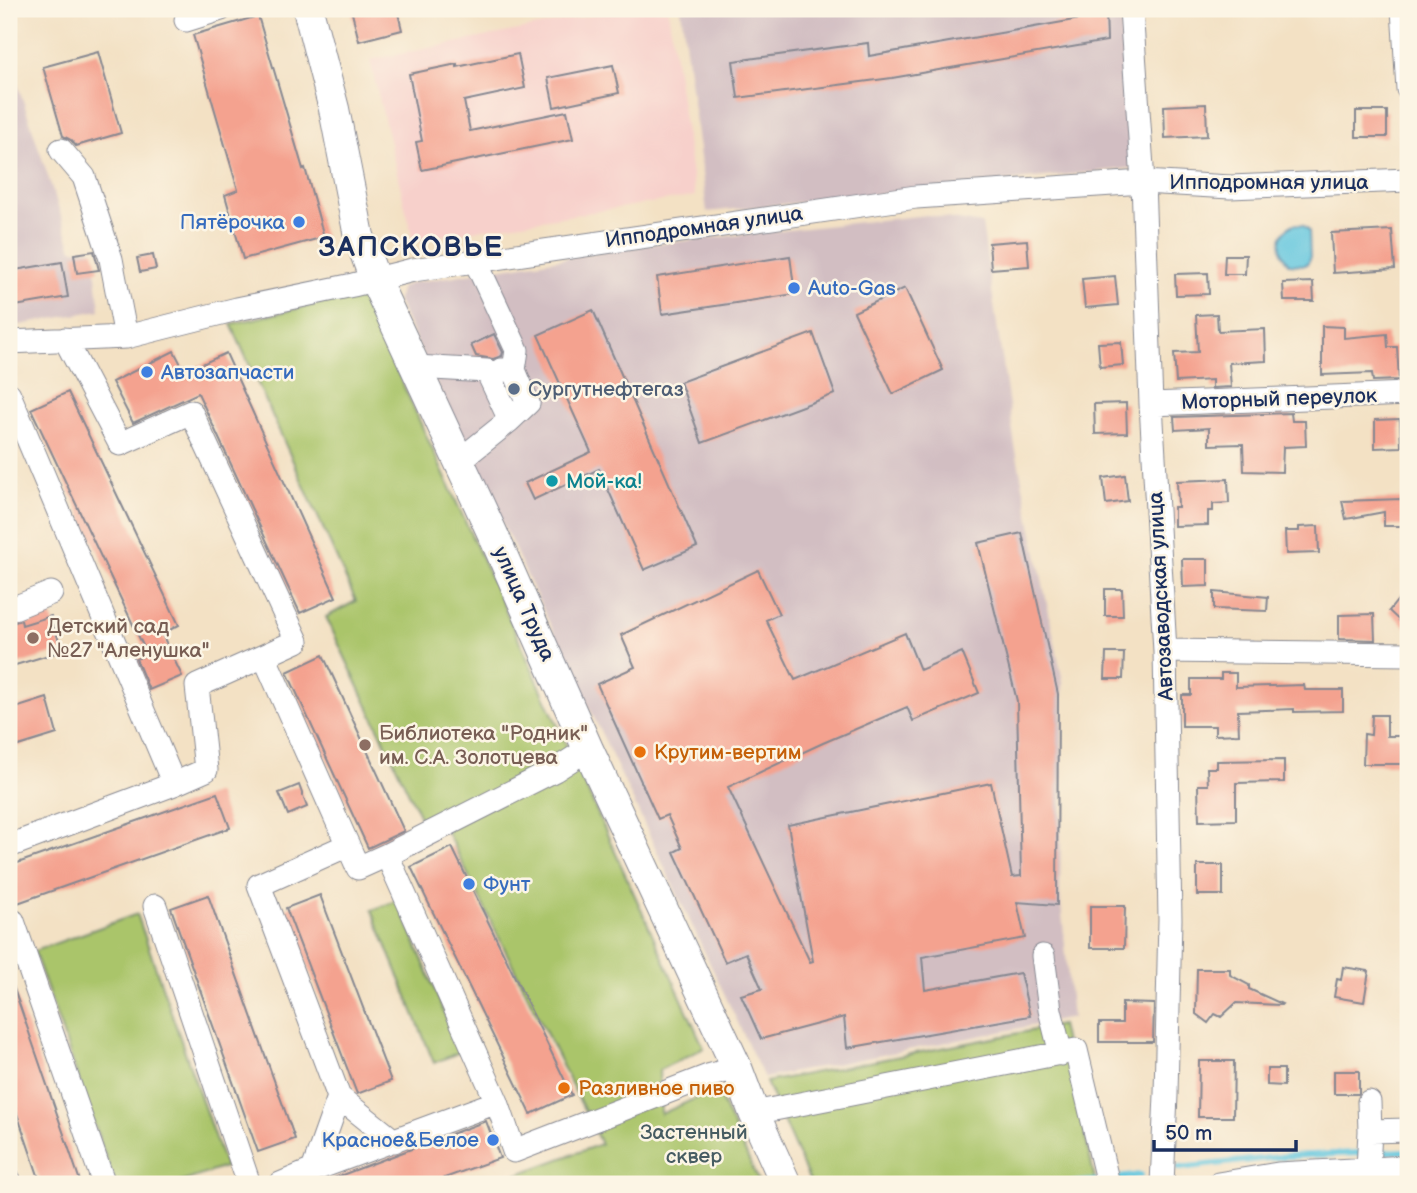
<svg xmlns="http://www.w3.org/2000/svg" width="1417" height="1193" font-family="'Balsamiq Sans',sans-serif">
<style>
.built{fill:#f7d0cb}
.industrial{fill:#d2bec2}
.green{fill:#aac56b;stroke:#627a64;stroke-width:2}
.water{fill:#61c6df;stroke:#3e7a9e;stroke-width:2}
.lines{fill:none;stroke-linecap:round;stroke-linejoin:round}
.stream{stroke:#61c6df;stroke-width:6}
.building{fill:#f4a28f}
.minor-casing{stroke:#878891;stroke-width:25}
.major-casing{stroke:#878891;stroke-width:32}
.minor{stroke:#fff;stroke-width:23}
.major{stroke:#fff;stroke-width:30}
.shop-dot{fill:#3f7fe0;stroke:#fcf5e5;stroke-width:2.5}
.service-dot{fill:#5c6f8a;stroke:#fcf5e5;stroke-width:2.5}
.culture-dot{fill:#0f9aa8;stroke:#fcf5e5;stroke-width:2.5}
.education-dot{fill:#8d6e63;stroke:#fcf5e5;stroke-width:2.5}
.food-dot{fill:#e8710a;stroke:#fcf5e5;stroke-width:2.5}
.labels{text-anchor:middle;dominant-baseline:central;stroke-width:5;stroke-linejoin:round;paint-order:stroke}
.street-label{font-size:21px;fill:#1b2f5e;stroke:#fcf5e5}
.shop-label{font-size:21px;fill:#366cbe;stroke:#fcf5e5;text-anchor:start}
.service-label{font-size:21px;fill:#4e5e75;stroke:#fcf5e5;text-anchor:start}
.culture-label{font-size:21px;fill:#0d838f;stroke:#fcf5e5;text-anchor:start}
.education-label{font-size:21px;fill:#785e54;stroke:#fcf5e5;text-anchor:start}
.food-label{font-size:21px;fill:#c56008;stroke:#fcf5e5;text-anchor:start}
.park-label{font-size:21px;fill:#465c62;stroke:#fcf5e5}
.district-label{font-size:28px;font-weight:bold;letter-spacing:2px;fill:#1b2f5e;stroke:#fcf5e5}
</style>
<rect width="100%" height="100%" fill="#fcf5e5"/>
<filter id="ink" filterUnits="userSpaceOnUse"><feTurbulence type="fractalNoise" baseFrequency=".0143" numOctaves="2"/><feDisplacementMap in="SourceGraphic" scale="14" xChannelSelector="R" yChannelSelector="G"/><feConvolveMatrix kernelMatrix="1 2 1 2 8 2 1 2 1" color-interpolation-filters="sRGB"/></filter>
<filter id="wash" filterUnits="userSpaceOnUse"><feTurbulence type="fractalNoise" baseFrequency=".00686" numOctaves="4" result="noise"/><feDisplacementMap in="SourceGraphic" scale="28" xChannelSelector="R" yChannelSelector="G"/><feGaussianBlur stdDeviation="1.57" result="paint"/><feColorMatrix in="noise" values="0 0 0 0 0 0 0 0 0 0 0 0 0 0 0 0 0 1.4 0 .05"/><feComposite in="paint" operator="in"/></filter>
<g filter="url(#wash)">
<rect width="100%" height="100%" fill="#f3e1c4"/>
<path class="built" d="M623 9H668L695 196 413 240 370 60Z"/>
<path class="industrial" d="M681 9H1120L1131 168 707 212Z
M9 58 72 249 93 250 100 310 9 327Z
M927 215 982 224 1015 446 1063 682 1060 893 1072 1018 764 1078 397 300 401 288 411 283 647 245Z"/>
<path class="green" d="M362 294 704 1048 659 1070 661 1114 716 1089 760 1184H491L601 1144 438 814 422 821 326 617 356 601 231 324Z
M398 900 460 1052 434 1063 372 910Z
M137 914 225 1167 176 1184H115L34 951Z
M1061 1025 1096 1184H811L766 1082Z"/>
<path class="water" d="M1294 224 1303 225 1309 231 1310 259 1306 265 1289 264C1277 250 1277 233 1294 224Z"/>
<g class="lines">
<path class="stream" d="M1179 1168 1287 1156 1408 1151
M1120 1178 1140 1175
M1068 1184 1095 1181"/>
</g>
<g id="blocks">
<path class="building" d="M351 9H397L402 30 359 41Z
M1079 9H1106L1107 41 892 78 738 98 733 61 868 43 869 56 1080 19Z
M258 16 303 169 305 168 324 237 243 259 225 195 238 190 193 35Z
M98 52 121 133 76 146 71 140 63 136 43 67Z
M518 54 525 88 464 101 470 131 567 111 573 139 422 170 416 142 422 141 409 74 457 64V67Z
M613 65 619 93 554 107 548 78Z
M1206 104 1207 136 1165 138 1164 106Z
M1356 111H1387V137H1356Z
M1392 230 1395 269 1333 273 1331 233Z
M1027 240 1029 266 991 269 989 243Z
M94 251 99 270 77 273 74 254Z
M153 255 156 269 140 272 137 258Z
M1225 255H1246L1245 274H1224Z
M790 256 795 294 662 314 657 277Z
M62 262 68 297 9 307V271Z
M1208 273 1209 294 1176 295 1175 274Z
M1115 276 1118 305 1085 308 1082 279Z
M1313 282 1314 301H1284L1283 283Z
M905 288 943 370 893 394 854 312Z
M593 310 697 547 644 570 599 469 533 500 525 483 591 452 538 335Z
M1217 314 1218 331 1265 329 1266 361 1229 363 1231 387 1212 388V380L1176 382 1174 353 1198 352 1196 315Z
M1322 326 1344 327V338L1387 334 1388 347H1397L1399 380 1373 381 1372 373 1322 375Z
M813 333 835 394 702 443 680 382Z
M494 334 503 352 502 356 493 359 476 356 471 345Z
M1121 342 1123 365 1100 367 1098 343Z
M174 351 185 372 226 353 336 597 300 613 198 393 133 423 112 382Z
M68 392 179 625 162 634 182 676 149 690 136 659 147 654 31 409Z
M1126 403 1127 433 1095 434 1094 404Z
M1291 413 1292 421H1305L1306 446 1283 447 1282 472 1244 471 1243 444 1209 445V428L1175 430 1174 417Z
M1400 419 1401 447 1375 448V420Z
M1125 475 1128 501 1106 504 1103 478Z
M1228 479 1229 503 1213 504V511H1208V525L1174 526V507H1178L1177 481Z
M1402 499 1404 508H1403V526H1384V512L1346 519 1342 501Z
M1318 526 1319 553 1286 554 1285 531H1299V527Z
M1022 533 1058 694 1057 905 1017 902 1025 938 922 957 925 990 1020 973 1030 1016 847 1048 844 1017 761 1039 741 995 762 989 746 953 725 962 674 852 682 848 667 815 658 819 597 684 635 667 621 635 758 570 779 614 766 620 795 680 905 633 920 670 962 652 979 693 913 721 907 707 823 743 728 787 810 962 813 961 788 825 991 783 1012 877 1021 876 1017 701 978 543Z
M1182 559H1208V586L1183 587Z
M1408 587V629L1389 611Z
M1105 589H1122L1123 616H1105Z
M1214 592 1268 597 1267 611 1214 609Z
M1374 614 1375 640 1339 639V615Z
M51 616 62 651 9 667V624L21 620 22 625Z
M1106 653H1124L1123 679H1105Z
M323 655 404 831 368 848 287 672Z
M1221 673H1236V687L1304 685 1305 690H1343V711L1294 712V709L1238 711 1239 734 1215 735V726H1182V695H1191V679H1221Z
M47 698 57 734 9 749V710Z
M1372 715H1387V736H1403L1402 764H1363L1364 734 1371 735Z
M1284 760V782L1236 783V820L1199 821 1198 785H1208L1207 768H1217V761Z
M299 785 307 807 288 815 279 793Z
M217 793 230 828 9 906V866Z
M452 847 572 1095 531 1114 411 867Z
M1197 865H1223V895H1197Z
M208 895 295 1139 258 1152 171 908Z
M320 895 391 1081 357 1094 286 908Z
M1090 906H1125L1124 948H1090Z
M1343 967 1369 971 1364 1002 1334 997 1337 979 1341 980Z
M1197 969H1230V975L1249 985V989L1282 1004 1281 1005 1236 1003 1221 1017 1215 1014 1208 1023 1196 1014Z
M11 980 81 1184H41L9 1090V981Z
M1122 1003 1154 1004 1153 1042H1099V1023H1122Z
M1199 1061H1234L1233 1117H1198Z
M1267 1069H1284V1086L1267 1085Z
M1334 1071H1359V1093L1358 1094H1334Z
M486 1121 500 1158 428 1184H318Z"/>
</g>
</g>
<g filter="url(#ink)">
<use href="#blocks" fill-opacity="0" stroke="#878891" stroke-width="2"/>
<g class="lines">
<defs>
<path id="minor" d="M1131 9 1143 182 1151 404 1165 651 1170 919 1166 1095 1162 1184
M1403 9 1408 89
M186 20 221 9
M61 150 84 177 111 259 126 337
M475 260 517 350 514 370
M65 339 120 444 191 412 297 641 264 656 358 868 387 855 497 1102 514 1151 711 1075 737 1068
M9 342 126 337 237 309 353 285 413 270 916 197 1143 182 1230 187 1408 180
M416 367 487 371 510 420 459 461
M501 370H514L528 403 510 420
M9 394 174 784 9 846
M1151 404 1408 394
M9 610 51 593
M1165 651 1408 654
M174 784 206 770 197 686 264 656
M348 845 259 885 339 1097 394 1141
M387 855 555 770 588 749
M155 906 249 1184
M9 922 13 921 104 1184
M1043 956 1050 1010 1061 1054
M1369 1102 1370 1131
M754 1113 1076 1050 1108 1184
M1368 1169 1370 1131 1408 1130
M313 1170 339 1097
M9 1180 10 1184
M280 1184 313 1170 497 1102
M1218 1184 1278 1174 1408 1167"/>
<path id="major" d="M308 9 334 109 359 236 375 280 496 541 588 749 737 1068 754 1113 786 1184"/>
</defs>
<use href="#minor" class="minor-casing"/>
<use href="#major" class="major-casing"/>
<use href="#minor" class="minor"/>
<use href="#major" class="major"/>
</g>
</g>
<g class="shop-dot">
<circle cx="299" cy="222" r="7"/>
<circle cx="794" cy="288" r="7"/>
<circle cx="147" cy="372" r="7"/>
<circle cx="469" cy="884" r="7"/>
<circle cx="493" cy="1140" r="7"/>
</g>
<circle class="service-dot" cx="514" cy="389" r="7"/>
<circle class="culture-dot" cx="552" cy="481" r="7"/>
<g class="education-dot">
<circle cx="33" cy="638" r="7"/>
<circle cx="365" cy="745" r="7"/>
</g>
<g class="food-dot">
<circle cx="640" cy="752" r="7"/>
<circle cx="564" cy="1088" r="7"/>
</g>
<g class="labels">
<g class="street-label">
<text x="1269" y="182">Ипподромная улица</text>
<text transform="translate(704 227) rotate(-8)">Ипподромная улица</text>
<text transform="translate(1279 399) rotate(-2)">Моторный переулок</text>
<text transform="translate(1161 596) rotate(-93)">Автозаводская улица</text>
<text transform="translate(524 604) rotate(66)">улица Труда</text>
</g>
<g class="shop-label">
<text x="285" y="222" text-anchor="end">Пятёрочка</text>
<text x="808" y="288">Auto-Gas</text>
<text x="161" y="372">Автозапчасти</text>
<text x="483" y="884">Фунт</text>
<text x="479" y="1140" text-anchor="end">Красное&amp;Белое</text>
</g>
<g class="service-label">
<text x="528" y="389">Сургутнефтегаз</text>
</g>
<g class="culture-label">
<text x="566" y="481">Мой-ка!</text>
</g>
<g class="education-label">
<text x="47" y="626">Детский сад<tspan x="47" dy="24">№27 "Аленушка"</tspan></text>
<text x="379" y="733">Библиотека "Родник"<tspan x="379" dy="24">им. С.А. Золотцева</tspan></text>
</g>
<g class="food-label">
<text x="654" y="752">Крутим-вертим</text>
<text x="578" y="1088">Разливное пиво</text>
</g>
<g class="park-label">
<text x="694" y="1132">Застенный<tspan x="694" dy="24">сквер</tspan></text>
</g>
<g class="district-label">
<text x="411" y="247">ЗАПСКОВЬЕ</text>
</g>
</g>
<rect width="1417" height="1193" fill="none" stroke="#fcf5e5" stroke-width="35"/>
<path d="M1154 1140v10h142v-10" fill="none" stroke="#1b2f5e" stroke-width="3.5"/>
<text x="1165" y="1140" font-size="21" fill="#1b2f5e" stroke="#fcf5e5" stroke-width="5" paint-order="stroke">50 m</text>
</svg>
